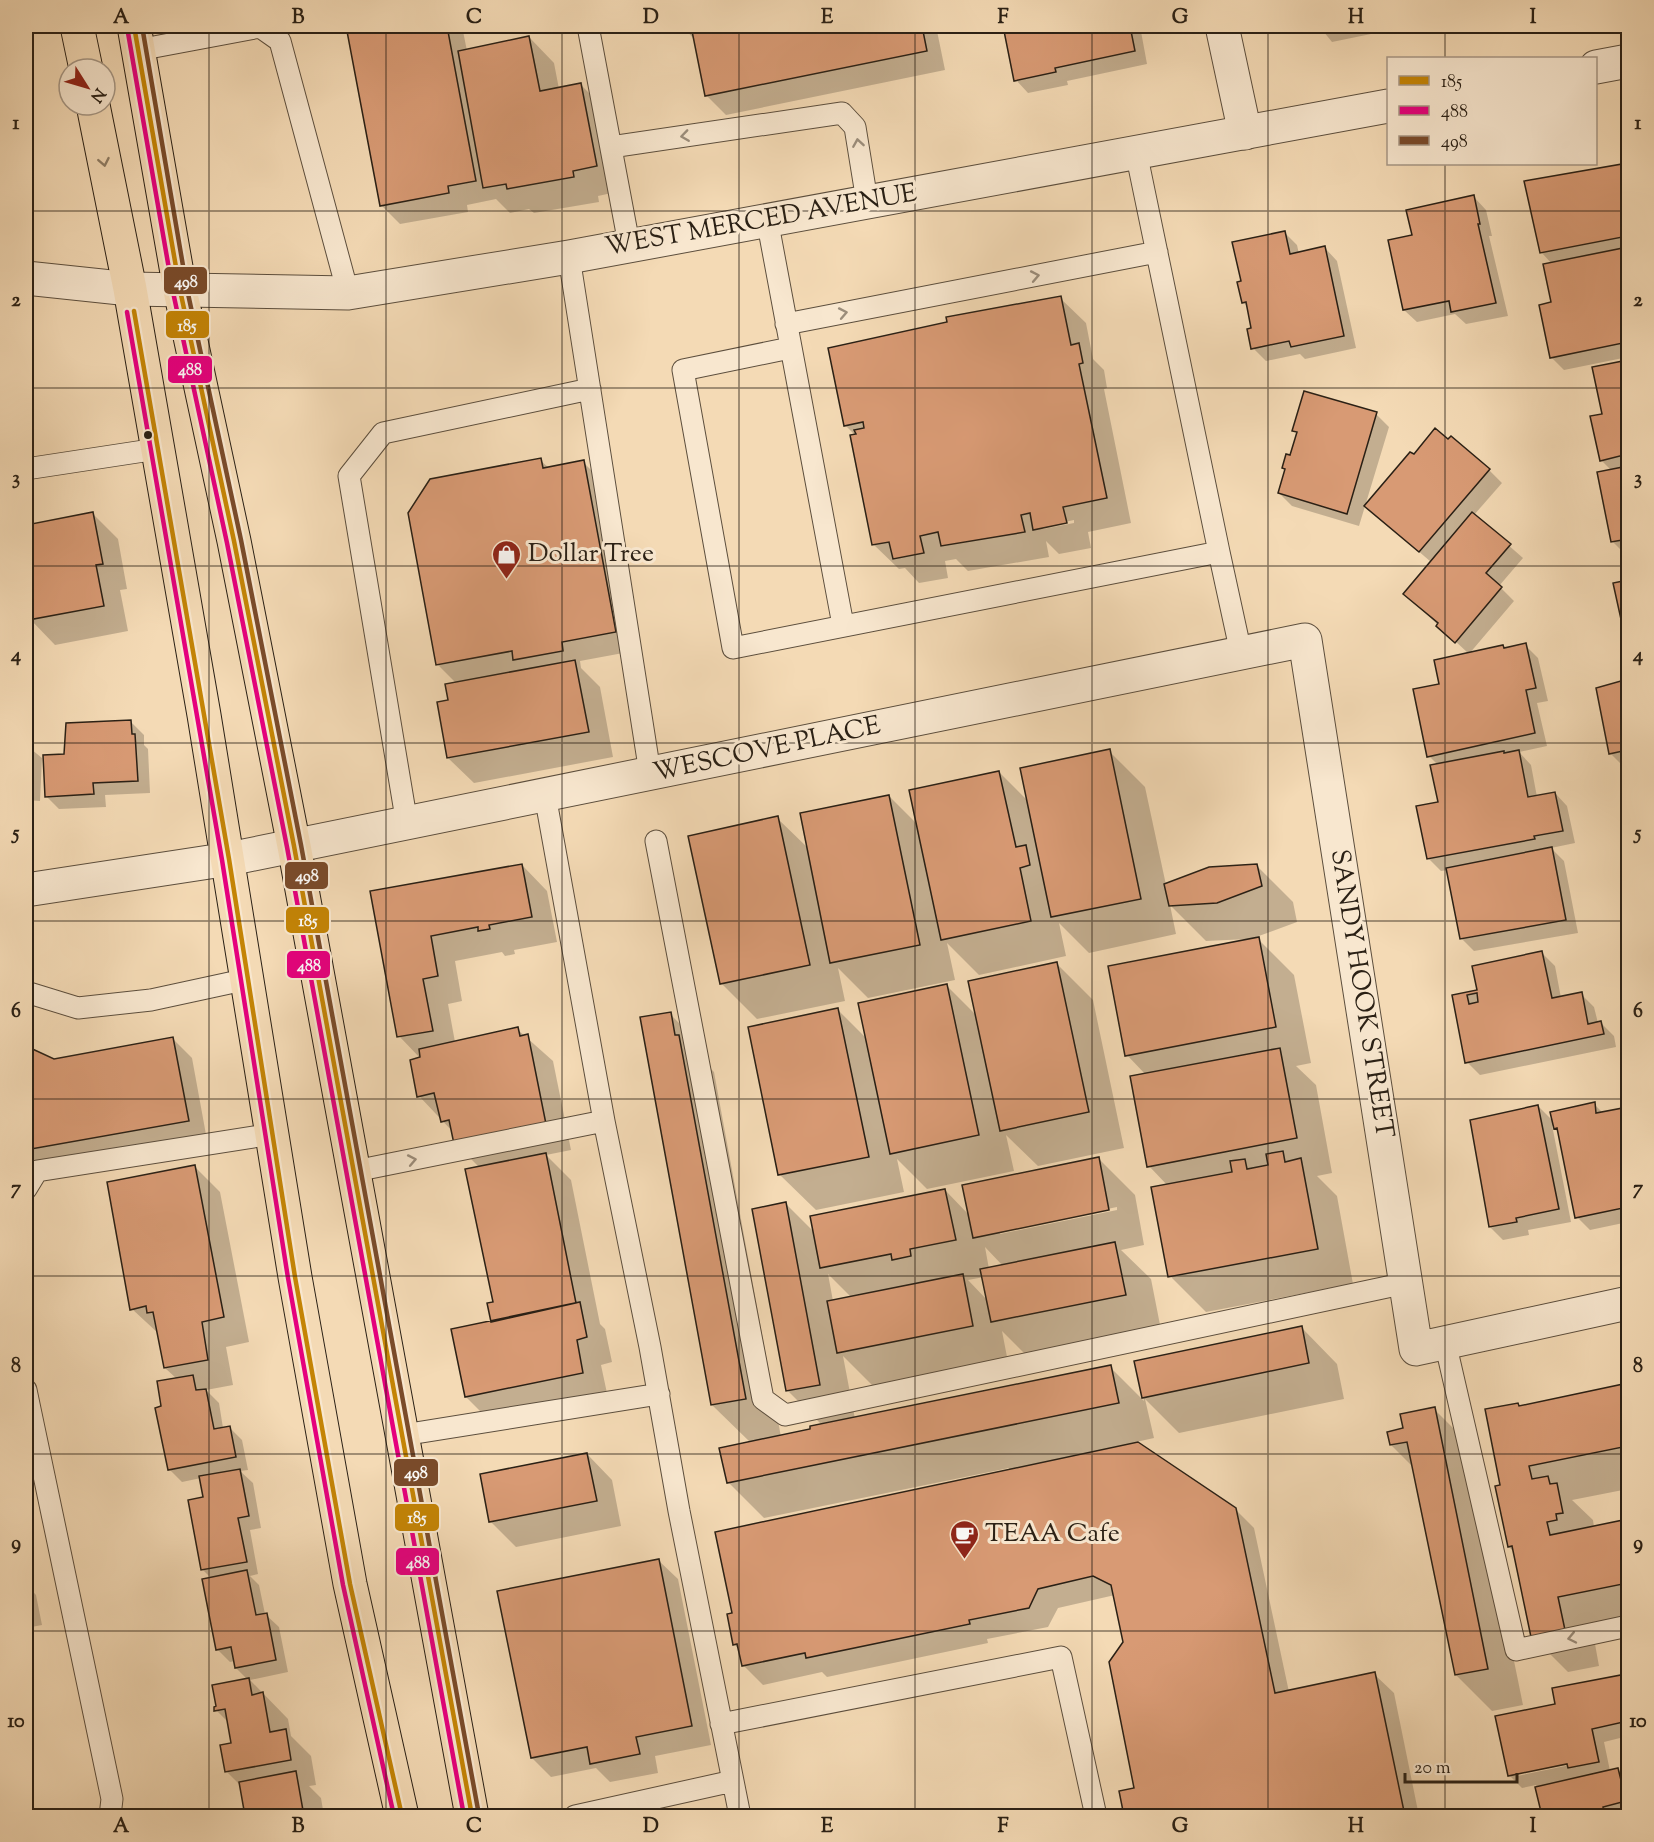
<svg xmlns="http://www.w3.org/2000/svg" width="1654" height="1842" font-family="'Sorts Mill Goudy',serif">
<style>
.shadow{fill:#0003;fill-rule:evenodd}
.building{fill:#d89a74;stroke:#2a2015;stroke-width:1.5;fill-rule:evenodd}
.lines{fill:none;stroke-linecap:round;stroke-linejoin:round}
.service-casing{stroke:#5c4e3d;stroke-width:23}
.minor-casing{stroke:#5c4e3d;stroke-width:35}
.tertiary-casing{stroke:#5c4e3d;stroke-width:35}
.primary-casing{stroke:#2a2015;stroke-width:35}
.service{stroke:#f8e7cf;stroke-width:21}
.minor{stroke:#f8e7cf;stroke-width:33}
.tertiary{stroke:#f8e7cf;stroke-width:33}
.primary{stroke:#f4dab5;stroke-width:33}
.bus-1-casing{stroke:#f8e7cf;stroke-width:9}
.bus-2-casing{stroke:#f8e7cf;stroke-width:9}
.bus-3-casing{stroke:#f8e7cf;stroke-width:9}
.bus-1{stroke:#c48405;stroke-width:4.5}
.bus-2{stroke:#e5007d;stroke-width:4.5}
.bus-3{stroke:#7a4b2a;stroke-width:4.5}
.oneway{stroke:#9b8d7b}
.oneway2{stroke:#8f7d65}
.grid{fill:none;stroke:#2a2015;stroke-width:1.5;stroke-opacity:0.55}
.bus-dot{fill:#2a2015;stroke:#f8e7cf;stroke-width:2}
.labels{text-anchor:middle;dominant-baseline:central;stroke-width:6;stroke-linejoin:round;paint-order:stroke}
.street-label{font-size:26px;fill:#2a2015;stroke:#f8e7cf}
.poi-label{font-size:26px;fill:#2a2015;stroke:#f8e7cf;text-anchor:start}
.line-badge{stroke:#f8e7cf;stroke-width:2}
.badge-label{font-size:16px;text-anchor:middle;font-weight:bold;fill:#fff}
.neatline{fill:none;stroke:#2a2015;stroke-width:2}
.grid-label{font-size:20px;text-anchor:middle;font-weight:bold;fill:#2a2015}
</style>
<rect width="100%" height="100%" fill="#f4dab5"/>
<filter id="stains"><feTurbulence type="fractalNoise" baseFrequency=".00333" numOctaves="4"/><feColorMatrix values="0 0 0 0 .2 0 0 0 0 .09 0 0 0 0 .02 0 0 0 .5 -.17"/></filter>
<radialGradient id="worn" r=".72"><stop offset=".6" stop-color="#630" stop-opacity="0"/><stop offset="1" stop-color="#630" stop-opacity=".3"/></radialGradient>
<path class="shadow" d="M347 26H462L467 51 529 37 554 63 559 89 581 85 606 110 621 191 598 196 599 202 534 213 529 209 510 213 496 199 467 205 468 212 400 224 381 205Z
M682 26H936L945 70 726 115 706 95 695 40Z
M1004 26H1140L1147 64 1067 81 1068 85 1028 93 1016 80Z
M1319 26H1369L1371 34 1332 42Z
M1628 164V357L1564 370 1551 357 1552 264 1542 253 1526 182Z
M1474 197 1486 210 1492 236H1489L1508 316 1466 324 1455 314 1417 322 1404 310 1414 236Z
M1284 232 1297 245 1299 254 1325 248 1337 261 1356 348 1305 359 1300 354 1266 361 1253 348V329L1248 307 1243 302V283Z
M1060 298 1086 323 1093 359 1104 370 1107 388 1104 389 1131 523 1088 532 1091 548 1059 554 1046 541 1049 557 968 571 956 559 945 561 948 578 919 583 905 568 899 569 873 544 856 436 845 425ZM1074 520V523L1043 529 1041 527Z
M1628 361V554L1626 555 1613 542 1599 473 1612 471 1601 460 1604 415 1594 368Z
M1376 414 1389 427 1359 526 1292 506 1279 493 1286 471 1283 468 1291 457 1298 434 1294 430Z
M540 460 549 468 583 462 602 481 634 651 580 661 581 668 600 687 613 757 474 783 448 758 450 701 456 683 437 664Z
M1489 470 1502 483 1474 515 1523 558 1499 586 1514 601 1469 654 1525 645 1538 658 1548 701 1537 703 1547 746 1519 752 1531 765 1537 797 1555 793 1567 806 1575 843 1551 848 1564 861 1578 933 1474 951 1461 938 1448 870 1441 871 1428 858 1440 803 1438 765 1429 756 1441 685 1469 654 1405 594 1431 562 1366 506Z
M92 513 118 539 127 589 120 590 128 631 55 645 30 619 35 603 32 589 26 583V526Z
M1628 582V629L1623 623 1615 585Z
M1628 683V765L1623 766 1610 753 1598 689Z
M131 722 144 735V745L148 749 150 793 105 795 106 807 59 809 46 796 66 756Z
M26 745 42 758 40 801 26 800Z
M1109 751 1145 787 1166 885 1257 866 1293 902 1297 922 1256 937 1294 975 1311 1063 1296 1066 1316 1085 1332 1173 1317 1176 1337 1196 1353 1284 1206 1312 1170 1276 1168 1186 1149 1166 1146 1075 1127 1055 1249 939 1206 941 1170 905 1176 934 1089 953 1059 923 1066 956 979 975 947 943 955 980 868 998 838 968 845 1001 757 1019 721 983 777 818 809 849 889 796 919 826 999 772 1029 802Z
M522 865 547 891 557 942 514 950 515 954 505 956 502 952 455 961 462 1001 448 1004 455 1042 517 1029 553 1061 571 1150 546 1155 571 1180 600 1324 605 1329 612 1362 601 1365 608 1398 491 1422 466 1397 493 1323 494 1304 480 1168 455 1143 453 1132 419 1096 421 1059 399 1036 372 892Z
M1542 953 1555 966 1561 998 1581 994 1594 1007 1598 1023H1601L1614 1036 1616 1047 1480 1075 1467 1062 1453 997 1478 991Z
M1057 964 1093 1000 1124 1148 1038 1166 1006 1135 1014 1171 927 1189 897 1159 904 1192 816 1210 780 1175 837 1009 867 1039 947 986 977 1016Z
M670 1014 706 1050 710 1068 714 1072 781 1437 822 1425 788 1391 786 1204 815 1233 945 1190 970 1216 1099 1159 1135 1195 1144 1245 1121 1250 1151 1279 1161 1330 1028 1357 1002 1331 1008 1362 875 1388 843 1356 855 1419 1110 1367 1144 1401 1136 1362 1302 1328 1337 1364 1344 1399 1179 1433 1145 1399 1154 1438 1136 1442 1235 1509 1254 1528 1289 1692 1374 1674 1394 1693 1419 1816H1126L1121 1792 1136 1789 1124 1642 1115 1595 1058 1608 1048 1627 987 1639 988 1643 827 1677 822 1672 763 1685 743 1665 740 1650 734 1644 1009 1471V1468L764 1518 728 1482 751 1443 712 1405ZM1117 1207V1210L1000 1234V1231ZM985 1247 1003 1266 989 1269ZM828 1274 851 1297 833 1301ZM984 1277 988 1301 968 1280Z
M173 1039 192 1058 207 1140 51 1168 26 1156V1047L54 1060Z
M1594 1104 1604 1114 1628 1109V1222L1590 1230 1577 1217 1559 1132 1552 1125 1571 1222 1528 1230 1529 1235 1503 1240 1490 1227 1538 1106 1554 1122Z
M195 1167 220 1192 249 1342 226 1347 233 1385 206 1390 219 1403 223 1428 229 1427 242 1440 248 1470 240 1471 253 1483 261 1528 250 1530 258 1574 250 1576 259 1585 265 1614 279 1627 288 1672 250 1680 288 1719 291 1736 311 1756 316 1785 309 1786 321 1798 324 1816H247L241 1786 226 1771 232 1744 229 1723 216 1710 248 1680 236 1668 235 1661 230 1662 217 1649 212 1579 202 1569 205 1498 201 1478 182 1482 169 1469 163 1408 177 1379 165 1368 159 1334 132 1309Z
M1628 1385V1489L1572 1500 1593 1520 1594 1527 1628 1521V1625L1593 1633 1599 1666 1568 1672 1532 1636 1515 1553 1509 1547 1502 1486 1518 1405 1520 1407Z
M1434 1409 1470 1445 1523 1705 1492 1711 1456 1675 1414 1468 1391 1445 1405 1430Z
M587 1454 612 1480 621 1526 516 1547 490 1521Z
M658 1560 678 1579 711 1745 655 1756 658 1773 610 1782 596 1768 551 1777 532 1758Z
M26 1584 36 1595 42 1625 26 1628Z
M26 1647 31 1671 26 1672Z
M1620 1676 1628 1684V1736L1604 1742 1610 1771 1618 1770 1628 1780V1816H1543L1536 1785 1522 1788 1509 1775 1557 1705ZM1574 1761 1575 1764 1517 1776V1773Z
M26 1701 30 1705 34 1727 26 1729Z
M26 1758 29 1761 34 1808 32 1809 39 1816H26Z"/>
<path class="building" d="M346 26H447L476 181 448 186 449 193 380 206Z
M681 26H922L927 51 705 96 691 26 681 28Z
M1003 26H1130L1135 51 1055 68 1056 72 1014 81Z
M1317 26H1338L1318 29Z
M529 36 540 91 581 83 597 166 573 171 574 177 507 189 506 184 483 188 458 51Z
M1628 163V236L1540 253 1524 181Z
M1474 195 1480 224H1478L1496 303 1451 312 1449 301 1403 310 1388 240 1412 235 1406 210Z
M1285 231 1290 254 1325 246 1344 336 1291 347 1289 341 1251 349 1247 329 1251 328 1246 302 1242 303 1237 282 1241 281 1232 242Z
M1628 247V342L1550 358 1539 305 1551 302 1543 264Z
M1061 296 1071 345 1079 343 1083 363 1079 364 1107 498 1063 507 1067 523 1033 530 1030 513 1021 515 1025 532 941 546 938 532 920 536 924 553 893 559 889 542 872 545 850 435 856 434 854 430 864 428 863 422 844 426 828 348 947 322 946 317Z
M1628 360V454L1600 461 1590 416 1602 414 1592 367Z
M1304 391 1377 412 1347 514 1278 493 1285 469 1282 468 1286 454 1290 455 1297 432 1292 431Z
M1435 428 1448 439 1451 436 1490 469 1419 552 1364 506 1410 452 1414 454Z
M541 458 543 468 584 460 616 632 562 642 563 651 513 660 512 651 436 665 408 513 430 479Z
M1628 466V539L1611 542 1597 472Z
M93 512 103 564 96 565 104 606 28 620 26 604 33 602 29 577 26 578V525Z
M1472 512 1511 544 1486 573 1502 587 1455 643 1436 626 1438 623 1403 594Z
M1628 580V623L1622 624 1613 583Z
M1526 643 1536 688 1526 690 1535 733 1427 757 1413 689 1439 684 1434 660 1503 645 1504 648Z
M575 660 589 732 447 758 437 702 448 700 445 684Z
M1628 679V752L1627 750 1609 754 1596 688Z
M131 720 132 734H135L138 781 93 783 94 794 45 797 43 755 64 754 66 723Z
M26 743H30L27 789H26Z
M1110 749 1141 899 1051 917 1020 768Z
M1519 750 1528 797 1555 792 1563 831 1534 836 1535 839 1427 859 1416 806 1438 802 1430 765 1504 751V753Z
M999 771 1016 847 1026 845 1030 865 1020 868 1031 921 941 940 909 790Z
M889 795 920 945 830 963 800 813Z
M778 816 810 965 720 984 688 836Z
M1552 847 1566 920 1460 939 1446 868Z
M522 864 532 917 489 925 490 929 478 931V927L431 936 438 976 423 979 433 1031 397 1037 370 891Z
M1257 864 1262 886 1217 903 1169 906 1164 884 1209 867Z
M1259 937 1276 1027 1125 1056 1108 966Z
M1542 951 1552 998 1582 992 1588 1024 1601 1021 1604 1034 1465 1063 1452 995 1477 990 1472 966ZM1477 993 1478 1002 1469 1004 1467 995Z
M1057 962 1089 1112 1000 1131 968 981Z
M947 984 979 1135 890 1154 858 1003Z
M838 1008 869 1157 778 1175 748 1027Z
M671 1012 675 1035H679L746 1399 711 1405 640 1017Z
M518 1027 520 1036 528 1034 546 1124 454 1144 449 1120 441 1122 434 1093 417 1097 410 1060 420 1057 419 1049Z
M173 1037 189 1121 31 1149 26 1147V1046L54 1059Z
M1280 1048 1297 1138 1147 1167 1130 1076Z
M1595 1102 1596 1113 1628 1107V1207L1575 1218 1557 1128 1554 1129 1550 1112Z
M1538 1105 1559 1209 1516 1218 1517 1222 1489 1227 1470 1120Z
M1283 1151 1285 1162 1301 1158 1318 1249 1168 1277 1151 1187 1232 1172 1230 1161 1245 1159 1247 1169 1268 1165 1266 1154Z
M546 1153 576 1303 491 1322 487 1303 493 1302 465 1169Z
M1099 1157 1109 1210 973 1238 962 1185Z
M195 1165 224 1317 202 1322 208 1360 164 1368 153 1312 147 1313 146 1306 130 1310 107 1182Z
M945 1189 956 1240 910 1249 911 1256 892 1260 891 1254 820 1268 810 1216Z
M786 1202 820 1385 786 1391 752 1209Z
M1115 1242 1126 1295 991 1322 980 1269Z
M963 1274 973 1326 837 1353 827 1301Z
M580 1302 587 1337 577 1340 583 1373 465 1397 451 1329Z
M1302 1326 1309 1363 1142 1398 1134 1361Z
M1111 1365 1119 1403 727 1483 719 1448 810 1429V1426Z
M193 1375 196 1390 206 1389 214 1429 230 1426 236 1457 168 1470 155 1408 161 1406 157 1381Z
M1628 1383V1446L1529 1466 1532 1479 1548 1476 1550 1484 1557 1483 1563 1513 1556 1514 1557 1520 1547 1522 1550 1535 1628 1519V1583L1558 1597 1565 1630 1531 1637 1512 1546 1508 1547 1495 1486 1500 1485 1485 1409 1518 1403 1519 1406Z
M1435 1407 1488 1669 1455 1675 1407 1442 1390 1445 1387 1432 1403 1428 1400 1414Z
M1138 1442 1236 1508 1275 1693 1375 1672 1405 1816H1124L1119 1791 1134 1788 1109 1662 1123 1642 1111 1585 1093 1576 1038 1589 1029 1608 969 1620 970 1624 806 1658 805 1653 742 1666 737 1644 733 1645 727 1614 732 1613 715 1532Z
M587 1453 597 1501 489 1522 480 1474Z
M240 1469 249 1516 238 1518 247 1562 201 1570 188 1500 203 1497 199 1476Z
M659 1559 692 1726 636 1737 640 1754 590 1764 587 1747 531 1758 497 1591Z
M247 1570 256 1615 267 1613 276 1660 235 1668 231 1647 216 1650 202 1579Z
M26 1589 30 1612 26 1613Z
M1621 1675 1628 1721 1592 1729 1599 1762 1568 1768 1567 1764 1508 1776 1495 1716 1555 1704 1552 1688Z
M249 1678 252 1695 263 1692 270 1732 286 1729 291 1760 225 1772 220 1745 231 1743 225 1709 214 1711V1707L216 1706 212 1685Z
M1618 1768 1626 1801 1603 1807 1605 1816H1542L1535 1787Z
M296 1771 304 1816H245L239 1782Z
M26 1806H31L32 1816H26Z
M1628 1812V1816H1607Z"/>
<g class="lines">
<defs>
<path id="service" d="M588 26 629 244
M138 50 260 27 280 41 348 293
M611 147 842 113 855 127 867 201
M767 219 843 625
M569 257 650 773
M786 324 1157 252
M790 348 683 370 733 648 1219 552 1136 152
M26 469 157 449
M1219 552 1241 653
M545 795 604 1121 650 1347 679 1511 740 1816
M407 824 349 476 383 433 590 389
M656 841 763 1399 785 1415 1406 1283
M26 992 78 1008 151 1000 248 979
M355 1171 604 1121
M26 1189 37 1171 272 1134
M1445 1342 1516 1650 1628 1626
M26 1390 112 1799 110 1816
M403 1435 659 1394
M721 1724 1061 1657 1096 1816
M575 1816 733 1781"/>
<path id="minor" d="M1222 26 1245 133
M26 890 229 859 1305 640 1416 1349 1628 1303"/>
<path id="tertiary" d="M1596 67 1628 61
M26 278 130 289 348 293 569 257 1388 106"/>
<path id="primary" d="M77 26 86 69
M134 26 180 290 234 541 294 846 472 1816
M93 105 130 289 204 715 295 1277 350 1584 402 1816"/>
</defs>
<use href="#service" class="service-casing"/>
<use href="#minor" class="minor-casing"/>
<use href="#tertiary" class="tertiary-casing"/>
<use href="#primary" class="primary-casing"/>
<use href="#service" class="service"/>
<use href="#minor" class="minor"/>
<use href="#tertiary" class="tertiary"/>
<use href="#primary" class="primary"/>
<defs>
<path id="bus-1" d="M134 26 180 290 234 541 294 846 472 1816
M134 311 229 859 295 1277 350 1584 402 1816"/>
<path id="bus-2" d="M127 27 173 292 227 543 287 847 464 1816
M127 312 222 860 288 1278 343 1585 394 1816"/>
<path id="bus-3" d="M142 26 187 289 241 540 301 845 479 1815"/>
</defs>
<use href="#bus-1" class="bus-1-casing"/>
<use href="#bus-2" class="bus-2-casing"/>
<use href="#bus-3" class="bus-3-casing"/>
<use href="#bus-1" class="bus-1"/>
<use href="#bus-2" class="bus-2"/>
<use href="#bus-3" class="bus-3"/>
</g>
<defs><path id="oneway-chevron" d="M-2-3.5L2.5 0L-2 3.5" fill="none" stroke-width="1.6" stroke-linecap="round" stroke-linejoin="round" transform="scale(1.5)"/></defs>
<g class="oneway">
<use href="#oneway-chevron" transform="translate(685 136) rotate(172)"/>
<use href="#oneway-chevron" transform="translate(858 143) rotate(-99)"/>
<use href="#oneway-chevron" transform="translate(1035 276) rotate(-11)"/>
<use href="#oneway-chevron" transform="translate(843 313) rotate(-11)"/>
<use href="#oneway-chevron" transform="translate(412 1160) rotate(-11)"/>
<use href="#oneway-chevron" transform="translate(1572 1638) rotate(168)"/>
</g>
<use class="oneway2" href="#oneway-chevron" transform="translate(104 162) rotate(79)"/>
<path class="grid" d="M209 26V1816M386 26V1816M562 26V1816M739 26V1816M915 26V1816M1092 26V1816M1268 26V1816M1445 26V58M1445 164V1816M26 211H1628M26 388H1628M26 566H1628M26 743H1628M26 921H1628M26 1099H1628M26 1276H1628M26 1454H1628M26 1631H1628"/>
<defs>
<symbol id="shop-pin" viewBox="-11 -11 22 30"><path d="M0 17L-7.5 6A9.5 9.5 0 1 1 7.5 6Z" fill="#8f2418" stroke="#f8e7cf"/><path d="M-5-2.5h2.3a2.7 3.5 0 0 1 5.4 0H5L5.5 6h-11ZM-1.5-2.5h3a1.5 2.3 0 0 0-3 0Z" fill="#fff"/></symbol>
<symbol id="cafe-pin" viewBox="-11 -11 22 30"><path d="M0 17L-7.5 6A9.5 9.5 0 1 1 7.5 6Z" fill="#8f2418" stroke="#f8e7cf"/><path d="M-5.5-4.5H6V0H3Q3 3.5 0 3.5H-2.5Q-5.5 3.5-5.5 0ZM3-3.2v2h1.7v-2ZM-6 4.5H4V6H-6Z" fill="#fff"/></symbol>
</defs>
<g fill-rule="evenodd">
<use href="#shop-pin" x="490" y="538" width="33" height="45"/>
<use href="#cafe-pin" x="948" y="1518" width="33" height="45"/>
</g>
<circle class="bus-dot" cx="148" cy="435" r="5"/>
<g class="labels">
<g class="street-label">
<text transform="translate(761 221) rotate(-10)">WEST MERCED AVENUE</text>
<text transform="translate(767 750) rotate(-12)">WESCOVE PLACE</text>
<text transform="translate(1361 994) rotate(81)">SANDY HOOK STREET</text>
</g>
<g class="poi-label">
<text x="528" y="554">Dollar Tree</text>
<text x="985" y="1534">TEAA Cafe</text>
</g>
</g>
<g class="line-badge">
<rect x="163" y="266" width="45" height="29" rx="6" fill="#7a4b2a"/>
<rect x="165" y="310" width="45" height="29" rx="6" fill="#c48405"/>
<rect x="167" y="355" width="46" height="29" rx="6" fill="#e5007d"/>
<rect x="284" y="861" width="45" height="29" rx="6" fill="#7a4b2a"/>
<rect x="285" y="906" width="45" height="28" rx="6" fill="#c48405"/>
<rect x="286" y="950" width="45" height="29" rx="6" fill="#e5007d"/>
<rect x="393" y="1458" width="46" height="29" rx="6" fill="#7a4b2a"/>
<rect x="394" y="1503" width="46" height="29" rx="6" fill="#c48405"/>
<rect x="395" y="1547" width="45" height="29" rx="6" fill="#e5007d"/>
</g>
<g class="badge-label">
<text x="186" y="287">498</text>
<text x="187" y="331">185</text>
<text x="190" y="375">488</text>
<text x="307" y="881">498</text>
<text x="308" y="926">185</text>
<text x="309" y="971">488</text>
<text x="416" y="1478">498</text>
<text x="417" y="1523">185</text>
<text x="418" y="1568">488</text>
</g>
<rect width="1654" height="1842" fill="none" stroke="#f4dab5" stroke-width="66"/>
<rect x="1387" y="57" width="210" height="108" fill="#f8e7cf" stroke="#a69785" stroke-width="1.5"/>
<rect x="1399" y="76" width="30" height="9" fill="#c48405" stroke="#a69785" stroke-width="1.5"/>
<text x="1441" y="87" font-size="18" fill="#2a2015">185</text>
<rect x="1399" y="106" width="30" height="9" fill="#e5007d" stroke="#a69785" stroke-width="1.5"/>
<text x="1441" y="117" font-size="18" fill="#2a2015">488</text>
<rect x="1399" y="136" width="30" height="9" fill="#7a4b2a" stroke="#a69785" stroke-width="1.5"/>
<text x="1441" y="147" font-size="18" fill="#2a2015">498</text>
<g transform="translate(87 87) rotate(127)"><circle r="28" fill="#f8e7cf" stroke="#a69785" stroke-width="1.5"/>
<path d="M0-4.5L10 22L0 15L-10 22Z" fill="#8f2418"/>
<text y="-9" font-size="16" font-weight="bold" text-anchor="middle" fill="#2a2015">N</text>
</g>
<path d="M1405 1773v9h112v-9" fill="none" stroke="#2a2015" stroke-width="3"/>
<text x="1414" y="1773" font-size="18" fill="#2a2015" stroke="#f8e7cf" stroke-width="4.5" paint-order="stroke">20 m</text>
<rect x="33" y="33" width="1588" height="1776" class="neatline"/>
<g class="grid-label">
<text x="121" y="23">A</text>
<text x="298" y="23">B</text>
<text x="474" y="23">C</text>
<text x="651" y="23">D</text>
<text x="827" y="23">E</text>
<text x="1003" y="23">F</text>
<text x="1180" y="23">G</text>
<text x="1356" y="23">H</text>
<text x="1533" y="23">I</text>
<text x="16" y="129">1</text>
<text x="1638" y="129">1</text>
<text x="16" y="306">2</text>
<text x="1638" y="306">2</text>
<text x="16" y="484">3</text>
<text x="1638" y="484">3</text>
<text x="16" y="661">4</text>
<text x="1638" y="661">4</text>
<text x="16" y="839">5</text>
<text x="1638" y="839">5</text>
<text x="16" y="1017">6</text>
<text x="1638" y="1017">6</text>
<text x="16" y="1194">7</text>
<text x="1638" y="1194">7</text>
<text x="16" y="1372">8</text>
<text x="1638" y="1372">8</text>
<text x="16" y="1549">9</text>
<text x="1638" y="1549">9</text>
<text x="16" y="1727">10</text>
<text x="1638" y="1727">10</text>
<text x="121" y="1832">A</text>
<text x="298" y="1832">B</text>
<text x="474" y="1832">C</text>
<text x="651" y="1832">D</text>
<text x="827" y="1832">E</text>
<text x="1003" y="1832">F</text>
<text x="1180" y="1832">G</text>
<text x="1356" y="1832">H</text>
<text x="1533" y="1832">I</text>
</g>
<rect width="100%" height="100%" filter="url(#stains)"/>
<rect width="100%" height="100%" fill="url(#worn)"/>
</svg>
